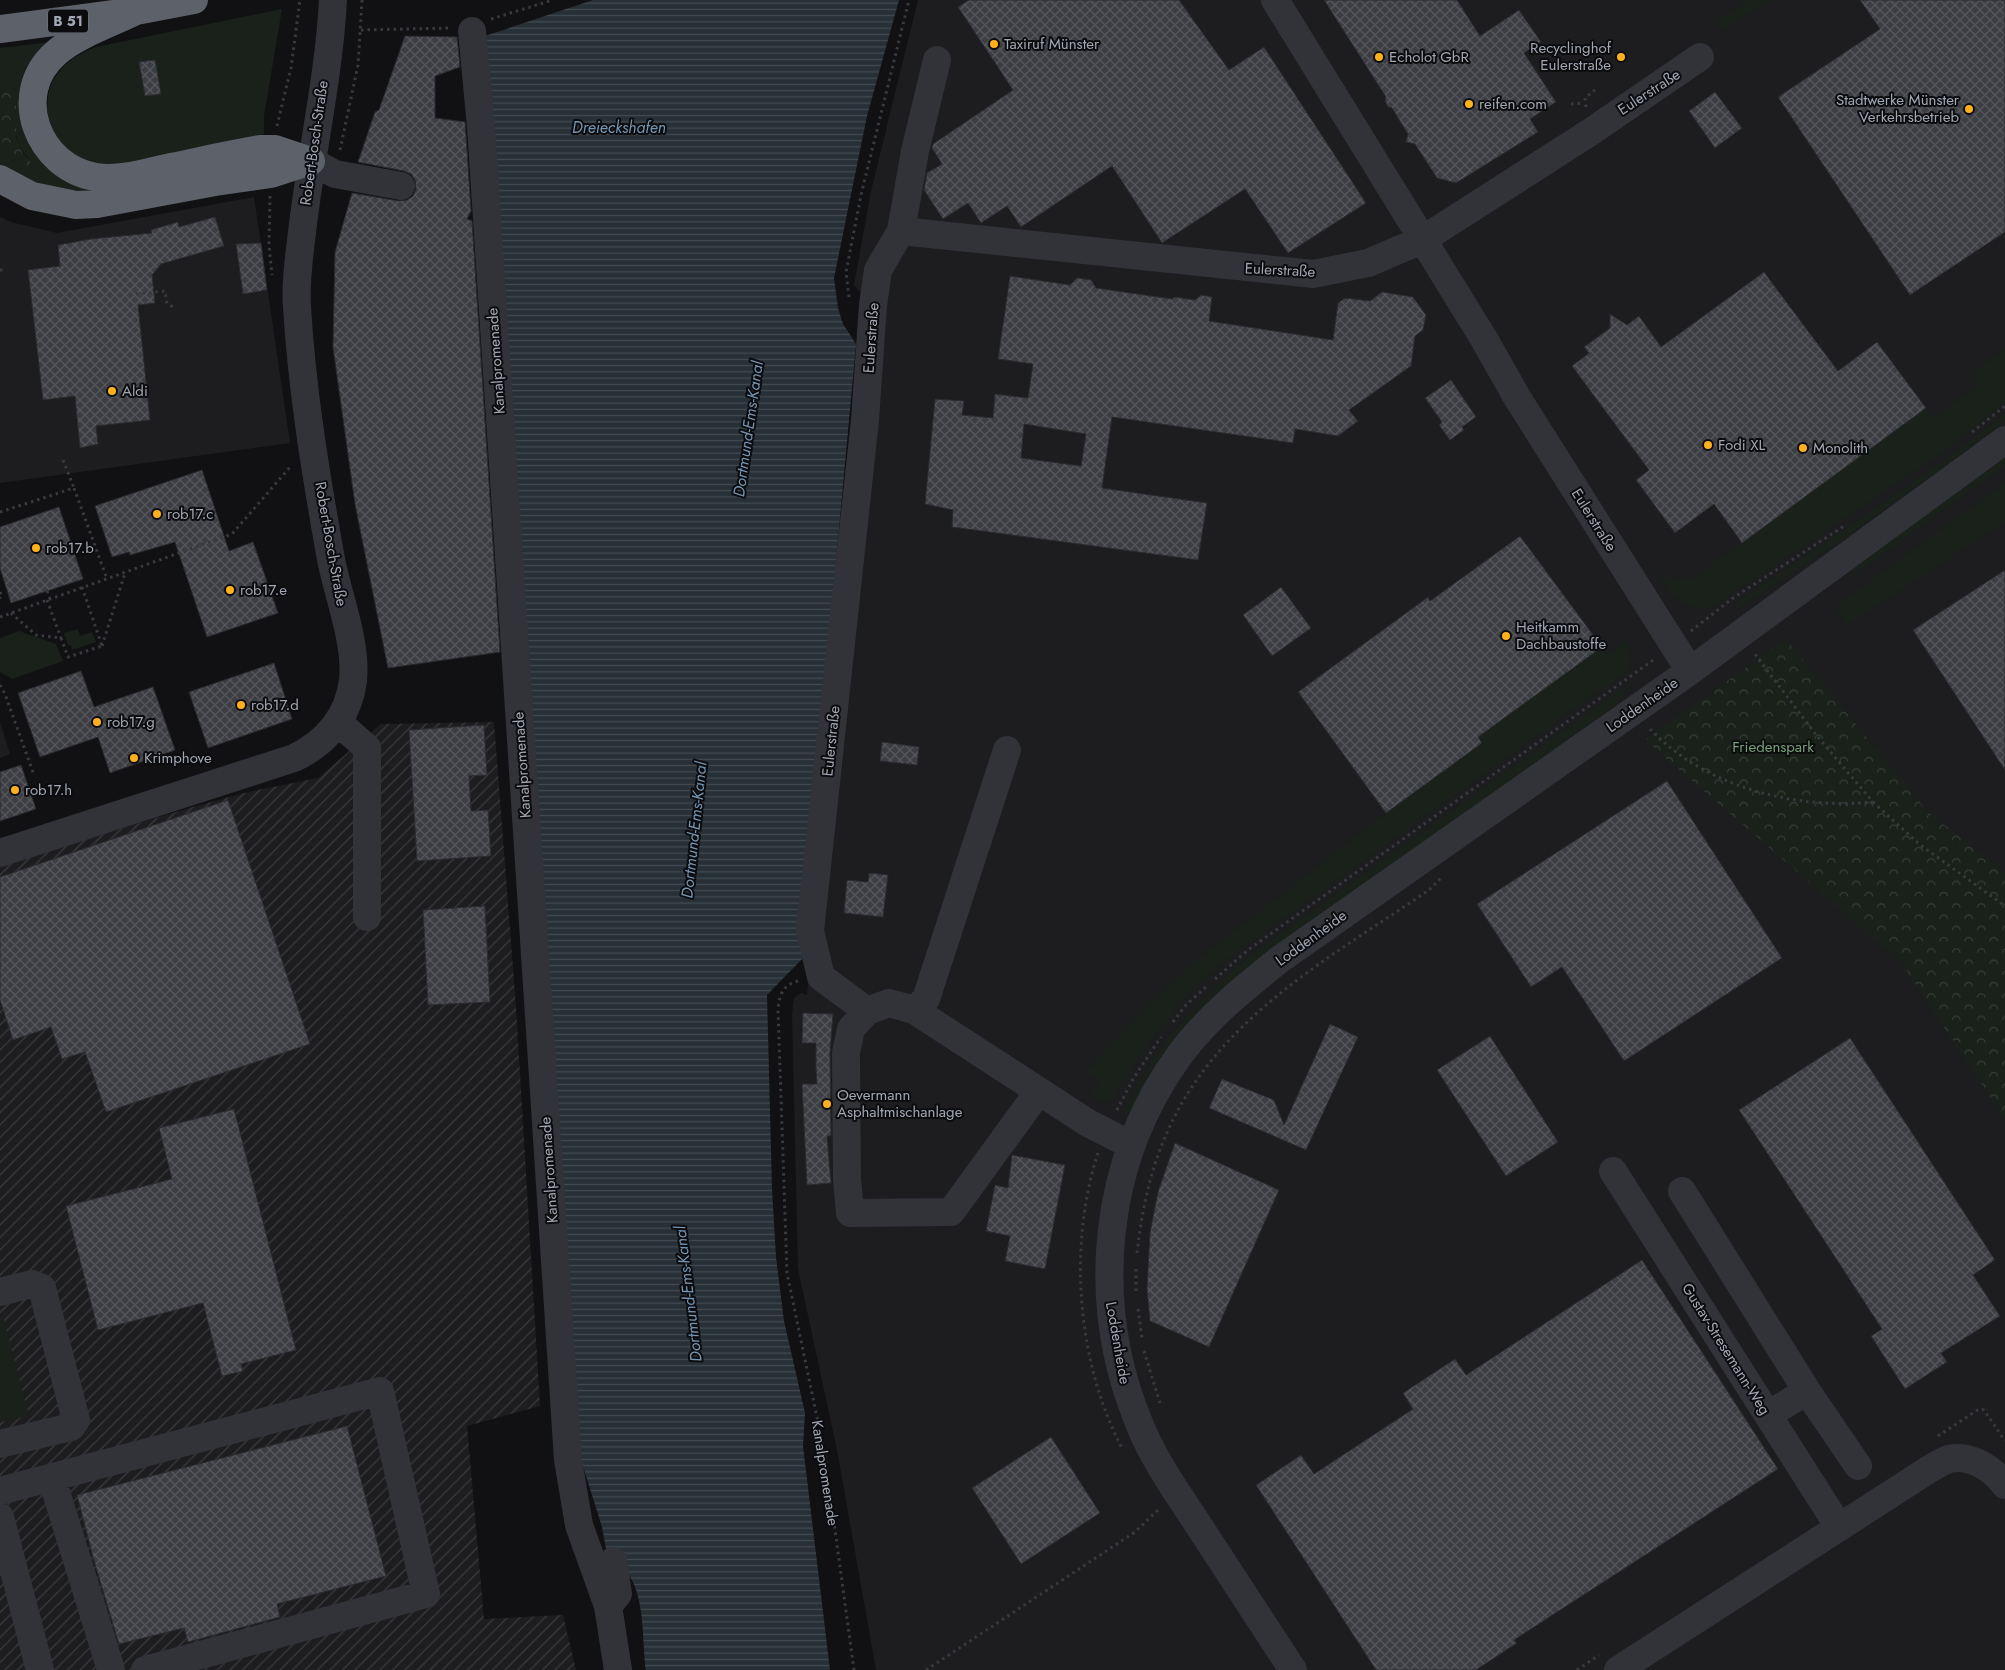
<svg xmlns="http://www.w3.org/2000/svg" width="2005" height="1670" font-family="Jost,sans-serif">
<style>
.built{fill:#1d1d20}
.industrial{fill:url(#industrial-furrows)}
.green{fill:#19211a}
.forest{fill:url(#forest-crowns)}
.water{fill:url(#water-rules)}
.building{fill:url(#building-cross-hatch);stroke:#2b2b2f;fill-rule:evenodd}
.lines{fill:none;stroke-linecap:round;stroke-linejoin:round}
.path{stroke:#383a3f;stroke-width:3;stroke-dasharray:2.5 4;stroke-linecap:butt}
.minor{stroke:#323338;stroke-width:28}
.highway{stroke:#5d6169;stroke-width:28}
.poi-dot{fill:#feb11d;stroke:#0c0c0e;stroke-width:2}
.labels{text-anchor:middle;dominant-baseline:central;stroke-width:4;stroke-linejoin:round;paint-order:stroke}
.shield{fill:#0c0c0e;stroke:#747882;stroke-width:1}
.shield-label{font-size:14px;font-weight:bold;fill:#a1a7b4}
.poi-label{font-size:15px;fill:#a1a7b4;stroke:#0c0c0e;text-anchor:start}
.street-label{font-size:15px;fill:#a1a7b4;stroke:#0c0c0e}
.park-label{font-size:15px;fill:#76a179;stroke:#0c0c0e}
.water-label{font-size:16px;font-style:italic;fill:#7596b3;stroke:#0c0c0e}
</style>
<defs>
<pattern id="industrial-furrows" width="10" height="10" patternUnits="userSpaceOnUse" patternTransform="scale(1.25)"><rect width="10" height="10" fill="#1d1d20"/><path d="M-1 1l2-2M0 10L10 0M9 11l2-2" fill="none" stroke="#3b3b3e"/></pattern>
<pattern id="forest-crowns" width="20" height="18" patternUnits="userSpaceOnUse" patternTransform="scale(1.25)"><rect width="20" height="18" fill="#19211a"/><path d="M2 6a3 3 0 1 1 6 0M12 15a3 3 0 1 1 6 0" fill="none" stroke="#373e39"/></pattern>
<pattern id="water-rules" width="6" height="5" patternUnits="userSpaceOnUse" patternTransform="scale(1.25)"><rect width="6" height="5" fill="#273037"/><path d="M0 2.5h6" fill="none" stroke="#434b52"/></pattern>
<pattern id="building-cross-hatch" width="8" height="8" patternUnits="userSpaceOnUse" patternTransform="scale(1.25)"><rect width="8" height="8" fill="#3d3e43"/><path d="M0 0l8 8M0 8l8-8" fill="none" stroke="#56575c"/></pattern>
</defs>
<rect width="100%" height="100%" fill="#111113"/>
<path class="built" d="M918 0H2005V1670H876L837 1450 798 1269 792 1015 794 998 801 993 807 995 859 417 863 295 854 285 871 191Z
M254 197 290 443 0 483V217L11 222 57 233Z
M0 722 10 754 0 758Z"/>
<path class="industrial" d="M494 722 516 1007 540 1406 467 1426 484 1619 563 1615 576 1670H0V865L189 808 248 792 318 778 381 724Z"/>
<path class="green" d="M1748 0H1769L1724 30 1718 20Z
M282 9 264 116V134C219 145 143 171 100 165 81 162 63 149 54 133 48 121 46 109 48 96 53 70 73 56 96 47Z
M51 42 23 99 91 188 90 190C51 192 35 184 0 168V150L25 170 37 171C32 161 22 153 18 142 10 121 25 95 0 83V48Z
M2005 349V403L1943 452 1711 608C1682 612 1669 592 1654 570L1674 580 1695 577 1926 408 1934 418 1979 385 1972 374Z
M2005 414V422L1856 530 1738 609 1733 605 1905 488Z
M2005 455V466L1852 576H1848L1856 567Z
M2005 483V522L1847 625 1836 610 1837 605Z
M78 629 80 636 92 632 96 642 72 650 71 645H68L64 633Z
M19 631 56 644 63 661 12 679 0 672V638Z
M1629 639 1630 669 1223 962 1182 1001 1148 1044 1109 1103 1089 1097 1100 1081 1086 1072 1155 997 1207 952 1386 813 1482 743 1478 737 1485 732 1602 647 1608 655Z
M1634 680 1620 700 1607 711 1357 891 1130 1111 1122 1116C1154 1047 1194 1002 1252 954Z
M0 1316H3L28 1412C22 1419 10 1422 0 1421Z"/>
<path class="forest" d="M0 83 13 91 16 96V137L22 152 37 169 36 172 25 170 0 150Z
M1786 639 1927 811 2005 873V1119L1900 961 1645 740Z"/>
<path class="water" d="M593 0H899L867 116 834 278 838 308 843 324 856 344 816 779 803 958 767 995 772 1189 776 1257 784 1321 805 1413 803 1446 830 1670H646C641 1637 648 1570 608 1560L602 1527 581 1460 485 36Z"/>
<path class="building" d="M969 0H1179L1229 70 1264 47 1366 203 1288 253 1245 189 1162 243 1112 166 1021 227 1007 206 981 223 968 203 943 219 924 190 927 173 942 164 932 148 933 144 1013 90 958 7Z
M1324 0H1457L1480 36 1519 10 1541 42 1524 53 1556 102 1530 119 1538 132 1456 183 1437 178 1415 144 1406 142 1408 134 1392 108 1388 107 1385 101 1386 97Z
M1860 0H2005V232L1910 295 1778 97 1880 29Z
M405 36 457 37 460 67 435 76V118L465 122 471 211 467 219 472 221 500 652 388 668 355 504 333 347 335 252 352 193 399 201 407 200 413 196 416 189 415 180 411 174 404 171 358 162 375 112 379 110Z
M155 60 161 94 145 96 139 62Z
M1715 92 1742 128 1715 148 1689 111Z
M215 217 224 246 161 264 152 275 155 303 138 305 150 420 96 426 98 444 80 448 75 396 43 400 28 270 60 266 58 245 91 239 152 233 151 230 178 222 179 227Z
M261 243 267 290 243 294 236 244Z
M1764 272 1838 371 1877 342 1926 408 1742 543 1714 504 1675 533 1636 480 1649 470 1572 366 1589 353 1584 347 1610 328V314L1627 325 1639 316 1661 347Z
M1010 276 1070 285 1077 278 1091 280 1096 288 1172 299 1174 297 1195 300 1201 295 1212 297 1209 321 1333 340 1338 303 1345 298 1370 301 1382 292 1413 297 1426 315 1423 330 1415 336 1411 366 1349 410 1358 421 1338 436 1295 429 1293 443 1112 417 1102 488 1207 503 1198 560 952 527 953 510 925 504 935 399 964 401 962 415 993 418 995 394 1028 398 1033 364 998 359ZM1024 424 1086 434 1081 466 1021 458Z
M1451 380 1476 417 1462 427 1464 430 1450 440 1439 425 1442 422 1425 398Z
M202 470 229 551 253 542 278 613 207 637 175 542 130 555 129 552 112 557 95 506Z
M59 507 83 579 11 603 0 568V527Z
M1520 536 1602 647 1478 737 1482 743 1386 813 1298 692 1428 597 1430 601Z
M2005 570V770L1913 630Z
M1281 587 1311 628 1272 656 1243 615Z
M274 663 292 719 208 748 189 692Z
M81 671 94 707 153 687 175 750 110 773 98 737 40 757 18 693Z
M484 725 487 775 469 776 471 811 488 810 491 856 417 861 409 730Z
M882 742 919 747 917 765 880 761Z
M21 765 36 809 0 821V772Z
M1667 781 1782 958 1624 1061 1562 967 1531 987 1477 904Z
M228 800 310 1044 106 1112 85 1052 62 1059 51 1027 13 1040 0 1000V877Z
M869 873 888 875 883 917 844 913 847 880 868 882Z
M485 906 490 1002 428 1005 423 910Z
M803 1013 833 1014 830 1053 831 1136H827L831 1183 807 1185 802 1084H817L816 1069V1043H802Z
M1330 1024 1358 1037 1306 1150 1209 1108 1222 1079 1274 1100 1284 1125Z
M1490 1036 1558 1142 1506 1176 1437 1070Z
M1850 1038 1995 1260 1973 1275 2000 1316 1941 1353 1947 1362 1905 1389 1871 1336 1882 1329 1739 1110Z
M234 1109 296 1350 241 1364 243 1371 222 1376 203 1303 98 1330 66 1206 172 1179 159 1128Z
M1175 1143 1279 1190 1209 1347 1150 1321 1147 1289 1150 1233 1158 1192Z
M1012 1155 1065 1165 1045 1269 1005 1261 1010 1236 986 1231 995 1185 1008 1188Z
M1642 1260 1778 1469 1514 1640 1517 1643 1476 1670H1376L1256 1485 1301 1455 1314 1474 1413 1409 1403 1393 1455 1359 1466 1375Z
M347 1426 386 1576 277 1604 280 1617 188 1642 184 1628 119 1644 95 1564 77 1495Z
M1051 1437 1100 1513 1021 1564 972 1488Z"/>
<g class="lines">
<path class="path" d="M491 19 553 0
M361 30 451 28
M1571 104 1584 103
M1586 107 1585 98 1596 89
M277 126 291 68 300 0
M340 150 358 65 362 0
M270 196 269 245 272 275
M0 270H5
M136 294 165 291 167 303 176 309
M849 297 846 272 861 195 909 0
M1972 432 2005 406
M63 460 74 488
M0 512 74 488 107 579
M82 587 102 646
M47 591 50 599
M0 592 2 597 0 598
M47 600 61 638
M11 613 36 635 61 638 68 657 102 646
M0 617 232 534 291 466
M1691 631 1733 598 1844 526
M102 646 125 573
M0 685 5 694 34 775
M1650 729C1705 787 1795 810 1873 802L1817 736 1754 653
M1873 802 1919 844 2005 906
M1215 979 1248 950 1656 658
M798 981C783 985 779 995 778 1010L787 1273 825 1456 854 1670
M1173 1022 1185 1006 1206 987
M1117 1110 1133 1079 1161 1037
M1098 1153C1068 1244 1077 1363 1122 1448
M1137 1253C1142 1209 1151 1166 1170 1126 1221 1016 1334 955 1429 890L1442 877
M1136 1269V1291
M1138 1309 1142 1338
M1144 1351 1160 1403
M1938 1436 1979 1409 1984 1410 2005 1441
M926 1670 1135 1532 1158 1510
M1577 1670 1599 1655"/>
<path class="minor" d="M1275 0 1484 339 1518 399 1690 671
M472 31 481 127 568 1460 579 1525 608 1606 618 1594 613 1561
M311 161 335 174 401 186
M901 231 915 151 937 60
M338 722 367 748V917
M0 853 294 758C326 743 349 716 353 680 357 643 338 596 331 559 316 476 302 391 297 307 295 280 300 251 303 224 312 150 329 75 333 0
M914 1010 926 999 1007 750
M867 1011 821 977 810 931 865 420 873 305 878 270 901 231 1313 274 1368 263 1422 240 1589 133 1700 57
M1039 1091 951 1212 850 1213 847 1178 846 1053 851 1029 867 1011 889 1003 914 1010 1088 1123 1131 1145
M1613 1171 1839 1527
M1682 1191 1807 1391 1858 1466
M0 1292 32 1284 42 1288 76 1420 71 1427 0 1444
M1768 1415 1807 1391
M52 1479 111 1670
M0 1491 380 1391 426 1594 145 1670
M0 1517 40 1670
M608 1606 618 1670
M1293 1670C1262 1623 1232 1576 1201 1529 1179 1495 1154 1461 1139 1423 1089 1301 1102 1160 1181 1053 1209 1016 1244 988 1279 960L1690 671 2005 440
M1618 1670 1928 1470C1934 1467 1942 1461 1949 1459 1971 1454 1993 1469 2005 1485"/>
<path class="highway" d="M136 11C112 23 76 35 56 53 9 94 38 168 96 177 121 181 147 172 171 167 201 161 230 154 260 149H275L311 161
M0 29 136 11 194 0
M0 179 32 196 76 205 97 204 215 182 271 174 311 161"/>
</g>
<g class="poi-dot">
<circle cx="994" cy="44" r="5"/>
<circle cx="1379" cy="57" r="5"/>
<circle cx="1621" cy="57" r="5"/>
<circle cx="1469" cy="104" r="5"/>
<circle cx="1969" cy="109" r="5"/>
<circle cx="112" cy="391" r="5"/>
<circle cx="1708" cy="445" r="5"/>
<circle cx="1803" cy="448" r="5"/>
<circle cx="157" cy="514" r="5"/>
<circle cx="36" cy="548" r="5"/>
<circle cx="230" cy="590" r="5"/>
<circle cx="1506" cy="636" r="5"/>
<circle cx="241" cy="705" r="5"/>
<circle cx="97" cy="722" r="5"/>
<circle cx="134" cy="758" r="5"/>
<circle cx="15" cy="790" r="5"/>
<circle cx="827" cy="1104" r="5"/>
</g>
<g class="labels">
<rect class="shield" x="48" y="9.5" width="40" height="23" rx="4"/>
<g class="shield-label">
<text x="68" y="21">B 51</text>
</g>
<g class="poi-label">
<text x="1004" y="44">Taxiruf Münster</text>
<text x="1611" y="48" text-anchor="end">Recyclinghof<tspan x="1611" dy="17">Eulerstraße</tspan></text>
<text x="1389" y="57">Echolot GbR</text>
<text x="1959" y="100" text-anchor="end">Stadtwerke Münster<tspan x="1959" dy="17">Verkehrsbetrieb</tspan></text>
<text x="1479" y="104">reifen.com</text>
<text x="122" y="391">Aldi</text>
<text x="1718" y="445">Fodi XL</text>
<text x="1813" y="448">Monolith</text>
<text x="167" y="514">rob17.c</text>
<text x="46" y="548">rob17.b</text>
<text x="240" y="590">rob17.e</text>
<text x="1516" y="627">Heitkamm<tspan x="1516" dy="17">Dachbaustoffe</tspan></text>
<text x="251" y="705">rob17.d</text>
<text x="107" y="722">rob17.g</text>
<text x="144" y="758">Krimphove</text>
<text x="25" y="790">rob17.h</text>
<text x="837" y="1095">Oevermann<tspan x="837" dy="17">Asphaltmischanlage</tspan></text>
</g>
<g class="street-label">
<text transform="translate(1649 92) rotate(-33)">Eulerstraße</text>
<text transform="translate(314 143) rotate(-82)">Robert-Bosch-Straße</text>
<text transform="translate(1280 270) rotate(3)">Eulerstraße</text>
<text transform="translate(871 338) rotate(-86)">Eulerstraße</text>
<text transform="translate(496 361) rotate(-94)">Kanalpromenade</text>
<text transform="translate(1594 520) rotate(58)">Eulerstraße</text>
<text transform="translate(331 544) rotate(80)">Robert-Bosch-Straße</text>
<text transform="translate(1642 705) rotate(-35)">Loddenheide</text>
<text transform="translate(831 741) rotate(-84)">Eulerstraße</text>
<text transform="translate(522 765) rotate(-94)">Kanalpromenade</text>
<text transform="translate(1311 938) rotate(-36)">Loddenheide</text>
<text transform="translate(549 1170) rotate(-94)">Kanalpromenade</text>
<text transform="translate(1118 1343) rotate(80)">Loddenheide</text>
<text transform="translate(1726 1349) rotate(58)">Gustav-Stresemann-Weg</text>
<text transform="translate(825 1473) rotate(81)">Kanalpromenade</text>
</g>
<g class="park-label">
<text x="1773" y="747">Friedenspark</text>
</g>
<g class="water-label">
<text x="619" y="127">Dreieckshafen</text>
<text transform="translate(748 429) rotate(-82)">Dortmund-Ems-Kanal</text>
<text transform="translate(694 830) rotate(-84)">Dortmund-Ems-Kanal</text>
<text transform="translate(688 1294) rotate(-97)">Dortmund-Ems-Kanal</text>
</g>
</g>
</svg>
